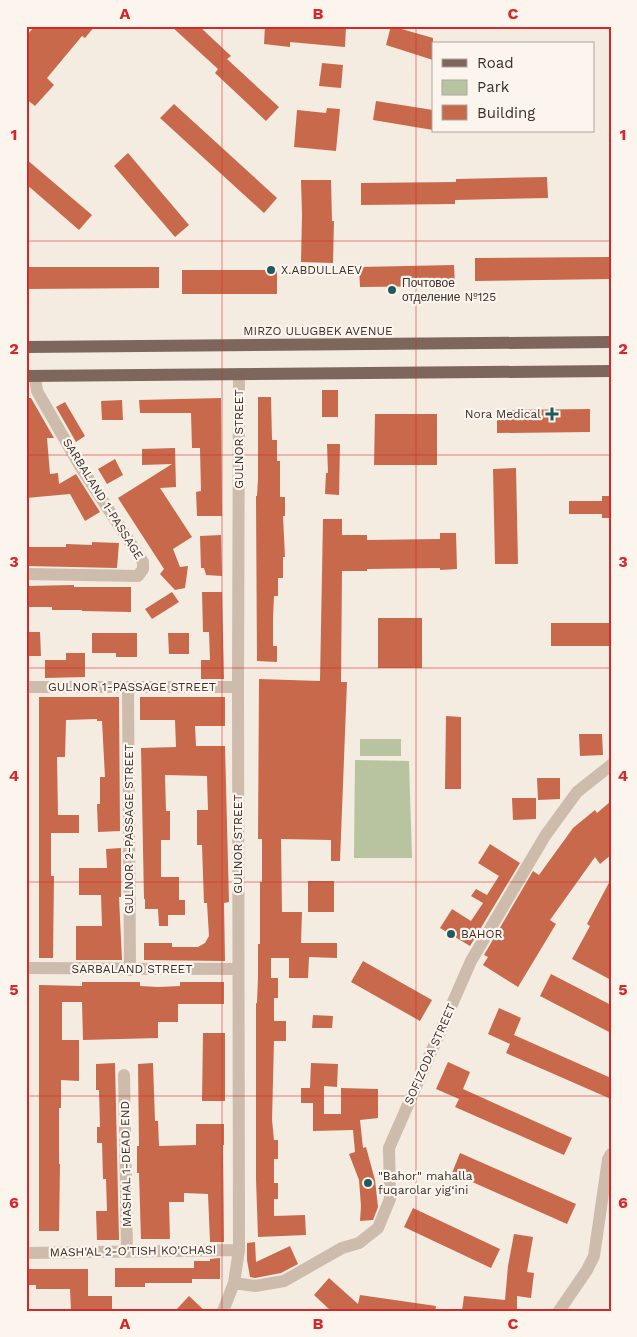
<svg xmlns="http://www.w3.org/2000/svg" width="637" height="1337" font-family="'Work Sans',sans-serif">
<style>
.green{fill:#b8c4a0}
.building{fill:#c8694b}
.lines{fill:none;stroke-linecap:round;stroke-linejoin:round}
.minor{stroke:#cdbbac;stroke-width:12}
.primary{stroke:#7d675c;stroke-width:12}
.grid{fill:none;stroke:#d62828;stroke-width:1;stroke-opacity:0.55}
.poi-dot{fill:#1f5a5e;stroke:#fbf5ee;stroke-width:2}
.labels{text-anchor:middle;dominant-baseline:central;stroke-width:4.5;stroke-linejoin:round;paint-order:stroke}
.poi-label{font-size:12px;fill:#3b302b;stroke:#fbf5ee;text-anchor:start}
.street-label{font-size:12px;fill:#3b302b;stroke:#fbf5ee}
.neatline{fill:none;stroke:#d62828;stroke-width:2}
.grid-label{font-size:16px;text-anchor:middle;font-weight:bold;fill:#d62828}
</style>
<rect width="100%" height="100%" fill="#f4ebe1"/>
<path class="green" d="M360 739H401V756H360Z
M355 760 409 761 412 858H354Z"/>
<path class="building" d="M35 26H95L85 38 82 36 47 78 54 85 35 106 26 99V36Z
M171 26H199L231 56 227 59 279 107 266 121 215 73 218 69Z
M265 26H346L345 47 290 42V47L264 44Z
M391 26 433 38V60L386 45Z
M322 63 343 65 341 88 319 86Z
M376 101 433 110V130L373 120Z
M174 104 277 198 264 213 160 118Z
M327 108 340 109 336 151 294 147 297 110 326 113Z
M128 153 189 225 175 237 114 166Z
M26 159 92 215 79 230 26 184Z
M547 177 548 198 455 200V204L361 205V183L456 182V179Z
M301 180H331L332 221H334L333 263 301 262 302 214Z
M611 257V279L475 281V258Z
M454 265 455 286 360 287 359 267Z
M26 267H159V288L26 289Z
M182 270H277V294H182Z
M322 390H338V417H322Z
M258 397H271L272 440H277V461H280V497H285V516H283L285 557H283V578H278V596H274L273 618V646H277V662L257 661 256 496H257L258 479Z
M26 398H31L54 438H47L50 474 58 473 59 484 76 474 100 512 85 521 70 494 26 498Z
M221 398 222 516H197L196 492 201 491 200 448H192L191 413H140L139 400Z
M122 400 123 420H102L101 401Z
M65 402 85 436 76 442 56 407Z
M590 409V432L497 433V410Z
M375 414H437V465H374Z
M327 444H340L339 495 325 494 326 473H328Z
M175 448 176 487 160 488 192 537 173 549 180 567 188 566 185 588 175 590 160 574 164 569 118 498 172 464 142 465V449Z
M115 459 123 475 107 484 98 469Z
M516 468 518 564H495L493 469Z
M602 496H611V518H602V514H569V501H602Z
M323 519H342V535H367V540L440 539V533H456L457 569 440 570V568L367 569V571H342L341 682H347L340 861H331V840L281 839 282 912H302L301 943H337V958L309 957 308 978H289V958H271V978H278V998H274V1021H286V1041H274L272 1120 274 1140H278V1159H274V1183H278V1199H274V1216L305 1215 306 1235 258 1237 256 1179V1003H257L258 977V944H260V882H262V839H258L259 679 320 681Z
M221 535 222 576 206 575 204 568H201L200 536Z
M92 542 119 543 117 568 26 566V547H66V544L92 545Z
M74 585V587H131V612L82 611V610H52V607H27V586Z
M172 592 179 602 152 619 145 609Z
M202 592H222L224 679H201V660H210L209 632H203Z
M378 618H422V668H378Z
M551 623H611V646H551Z
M26 632H40L41 656H26Z
M92 633H137V657H116V653H92Z
M168 633H189V654H169Z
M66 653H85V677L45 678V660H66Z
M39 697H119L120 831 98 832 97 804H100V777H105L102 721H97V719L66 720 65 757H57L58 815H79V833H51V876H54L53 958H39Z
M140 697H225V726H195L196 746H225L229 902 224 903 225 961 144 960V943H172V947H198L205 943 209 936 207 903H204L202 845H197V810H208L207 776 165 775 166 811H170V840H161V877H179V900H185V915H168V926H159L158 909H145V899H144L141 748 176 747 175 720H140Z
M446 716 461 717V789H445Z
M579 734H602L603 755 580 756Z
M537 778H560V799L538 800Z
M512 798H536V819L513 820Z
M611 801V855L600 864 595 857 550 920 556 924 518 987 483 965 488 957 484 955 533 871 539 875 573 828 595 810 597 813Z
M490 844 520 863 470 946 440 928 452 909 471 921 483 903 471 896 476 889 487 895 499 876 478 863Z
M121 848V897H119L122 960H76V926H102L101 895H79V868H107L106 849Z
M611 879V980L572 959 590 926 587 924Z
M308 881H334V912H308Z
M363 961 432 1000 420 1021 351 982Z
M551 974 611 1005V1033L540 996Z
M82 982H140V986L158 987 180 986V982H224V1004H178V1022H158V1038L83 1040 82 1002H62V1040H79V1081L61 1080V1108H59V1164H60L59 1231H39V985L82 986Z
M499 1008 521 1018 514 1035 611 1078V1099L506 1053 510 1044 488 1034Z
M313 1015 333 1016 332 1028H312Z
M203 1033H225V1101H202Z
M448 1062 470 1072 463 1089 572 1138 564 1155 455 1107 459 1099 436 1089Z
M115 1063 119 1240H97L96 1211H107L106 1179H103L102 1143H97V1127H100L99 1090H96V1064Z
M153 1063 155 1121H158L159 1146 196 1145V1124H224V1145H223L224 1242H210L208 1194 184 1193V1202H169L170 1239H141L139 1173H137V1146H139L138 1064Z
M311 1063 338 1064 337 1087 324 1086V1114H341V1088L378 1089V1118L360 1120 363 1148 366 1147 375 1180 378 1207 373 1220 360 1221 361 1206 359 1180 349 1154 355 1152 353 1130 313 1131V1103H301V1088H310Z
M460 1153 576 1204 567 1224 452 1173Z
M413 1208 500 1249 491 1268 404 1227Z
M514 1234 533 1237 527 1272 534 1273 531 1298 517 1296V1311H462L464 1296 505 1300 508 1266Z
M255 1242 256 1262 290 1246 298 1264 281 1273 255 1278 250 1277 247 1260V1243Z
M220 1258V1279H192V1283H145V1287H115V1268H194V1261H210V1259Z
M26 1269H88V1296H112V1311H71L70 1289H36V1285H26Z
M329 1278 358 1304 360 1295 436 1306 435 1311H331L314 1295Z
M189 1296 205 1311H175Z"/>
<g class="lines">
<path class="minor" d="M26 574 138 576 143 569V562L80 466 37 391 35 376
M26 687H238
M128 688 130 970
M26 968 238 969
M124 1075 127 1252
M26 1253 239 1250
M234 1283 255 1286 284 1281 342 1248 359 1243 378 1228 390 1199 389 1148 471 961 545 836 577 792 611 765
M223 1311 234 1283 239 1250 238 687 239 374
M559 1311 587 1270 594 1256 608 1159 611 1154"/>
<path class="primary" d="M26 347 611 342
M26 376 611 371"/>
</g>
<path class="grid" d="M222 26V1311M416 26V1311M26 241H611M26 455H611M26 668H611M26 882H611M26 1096H611"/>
<g class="poi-dot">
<circle cx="271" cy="270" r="5"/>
<circle cx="392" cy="290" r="5"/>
<path d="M549.5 406.5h5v5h5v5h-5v5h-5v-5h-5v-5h5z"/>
<circle cx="451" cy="934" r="5"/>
<circle cx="368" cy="1183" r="5"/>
</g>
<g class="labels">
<g class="poi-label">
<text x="281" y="270">X.ABDULLAEV</text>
<text x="402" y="283">Почтовое<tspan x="402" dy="14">отделение №125</tspan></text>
<text x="541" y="414" text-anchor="end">Nora Medical</text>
<text x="461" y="934">BAHOR</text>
<text x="378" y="1176">"Bahor" mahalla<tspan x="378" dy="14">fuqarolar yig‘ini</tspan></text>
</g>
<g class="street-label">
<text x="318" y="331">MIRZO ULUGBEK AVENUE</text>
<text transform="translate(239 439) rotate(-90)">GULNOR STREET</text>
<text transform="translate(103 499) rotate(58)">SARBALAND 1-PASSAGE</text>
<text x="132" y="687">GULNOR 1-PASSAGE STREET</text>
<text transform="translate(129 829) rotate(-90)">GULNOR 2-PASSAGE STREET</text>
<text transform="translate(238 844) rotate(-90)">GULNOR STREET</text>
<text x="132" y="969">SARBALAND STREET</text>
<text transform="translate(430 1054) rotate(-66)">SOFIZODA STREET</text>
<text transform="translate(126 1164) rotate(-91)">MASHAL 1-DEAD END</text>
<text transform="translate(133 1251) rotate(-1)">MASH'AL 2-O'TISH KO'CHASI</text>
</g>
</g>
<rect width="637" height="1337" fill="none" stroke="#fbf5ee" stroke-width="55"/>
<rect x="432" y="42" width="162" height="90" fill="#fbf5ee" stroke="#aea6a0"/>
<rect x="442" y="59" width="25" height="8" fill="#7d675c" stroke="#aea6a0"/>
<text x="477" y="68" font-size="15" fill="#3b302b">Road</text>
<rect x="442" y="80" width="25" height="15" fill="#b8c4a0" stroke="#aea6a0"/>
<text x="477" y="92" font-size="15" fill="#3b302b">Park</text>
<rect x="442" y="105" width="25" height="15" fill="#c8694b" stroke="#aea6a0"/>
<text x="477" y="118" font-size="15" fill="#3b302b">Building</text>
<rect x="28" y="28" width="582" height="1282" class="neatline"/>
<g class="grid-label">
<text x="125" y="19">A</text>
<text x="318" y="19">B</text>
<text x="513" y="19">C</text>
<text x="14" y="140">1</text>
<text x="623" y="140">1</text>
<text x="14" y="354">2</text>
<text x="623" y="354">2</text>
<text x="14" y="567">3</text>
<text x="623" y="567">3</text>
<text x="14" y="781">4</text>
<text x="623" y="781">4</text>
<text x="14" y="995">5</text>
<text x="623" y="995">5</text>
<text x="14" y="1208">6</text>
<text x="623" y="1208">6</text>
<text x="125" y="1329">A</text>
<text x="318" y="1329">B</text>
<text x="513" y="1329">C</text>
</g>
</svg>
